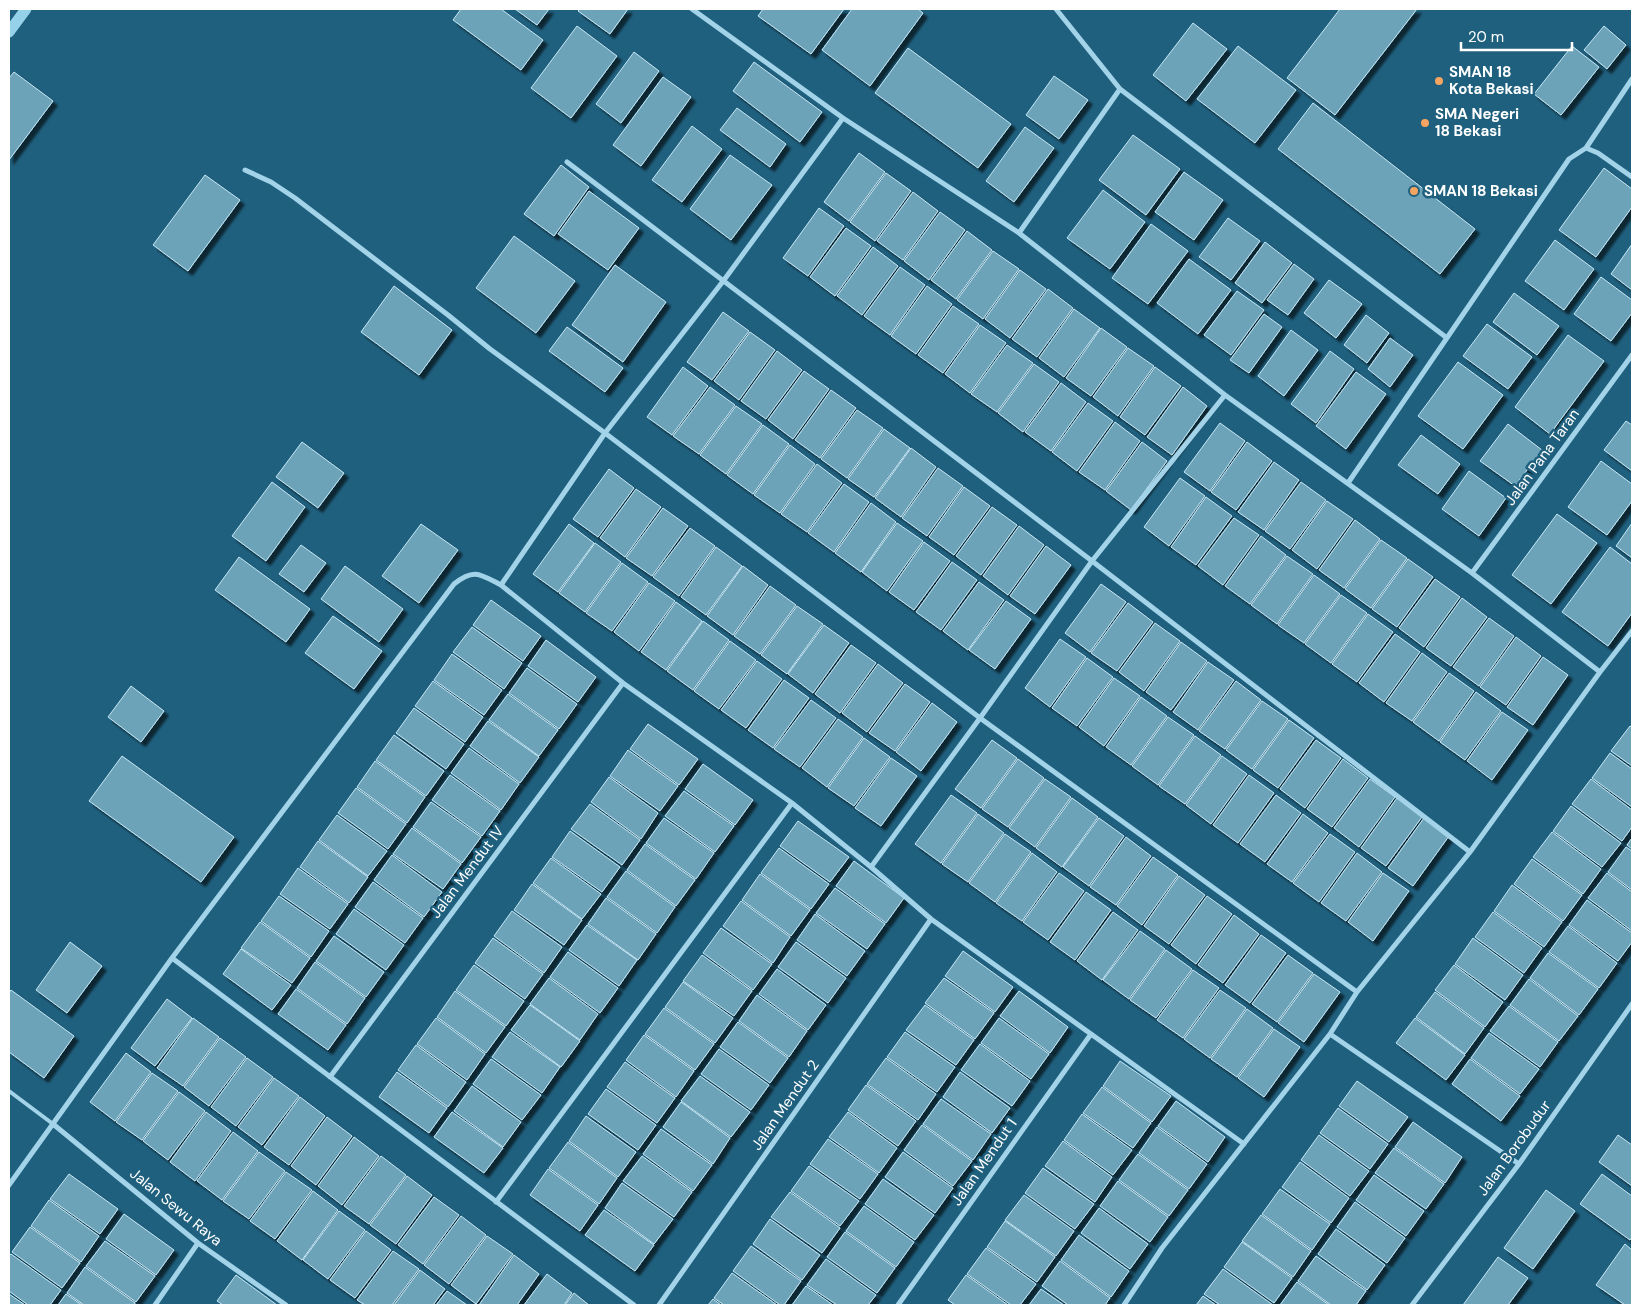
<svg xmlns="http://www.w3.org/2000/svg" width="1641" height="1314" font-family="'DM Sans',sans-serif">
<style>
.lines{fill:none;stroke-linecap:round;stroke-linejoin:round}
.stream{stroke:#95d2e9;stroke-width:11}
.building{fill:#6da3b9;stroke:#c5e8f6;filter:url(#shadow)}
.service{stroke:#a2d3e8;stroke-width:4}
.minor{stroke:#a2d3e8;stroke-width:5}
.poi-dot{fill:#f6a561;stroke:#1f607e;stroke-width:2}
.labels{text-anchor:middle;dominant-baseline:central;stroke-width:5;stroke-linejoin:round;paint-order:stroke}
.poi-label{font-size:15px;font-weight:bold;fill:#fff;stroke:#1f607e;text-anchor:start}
.street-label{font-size:15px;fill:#fff;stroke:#1f607e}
</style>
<defs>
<filter id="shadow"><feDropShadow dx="4.5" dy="4.5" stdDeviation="1" flood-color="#0009"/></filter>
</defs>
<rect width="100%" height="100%" fill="#1f607e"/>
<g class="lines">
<path class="stream" d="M9 32 26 9"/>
</g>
<path class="building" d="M461 9H501L543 40 521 70 453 20Z
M515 9H549L537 25Z
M580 9H628L610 34 578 11Z
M763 9H844L811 54 758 16Z
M852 9H918L923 13 870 86 822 50Z
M1340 9H1417L1335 115 1287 78Z
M1193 23 1227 49 1186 101 1153 75Z
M577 26 617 56 571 118 531 88Z
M1604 26 1626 45 1607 69 1584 50Z
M1238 46 1296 90 1255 143 1197 99Z
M1572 46 1599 67 1561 115 1534 94Z
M908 48 1011 124 978 168 875 93Z
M634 52 659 71 621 123 596 104Z
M754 62 822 112 800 142 733 91Z
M14 72 53 101 9 160V78Z
M1054 76 1088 100 1059 139 1026 115Z
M663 77 691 97 641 166 613 145Z
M1313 103 1475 229 1440 274 1278 149Z
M737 108 786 144 770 167 720 130Z
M692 126 722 149 682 202 652 180Z
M1025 127 1054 148 1014 202 986 181Z
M1133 135 1180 169 1146 215 1099 180Z
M859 153 885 172 849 221 824 202Z
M730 155 772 185 731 240 690 209Z
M561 165 589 187 554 236 524 214Z
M1604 168 1632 189V207L1596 257 1559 230Z
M1184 172 1223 200 1194 240 1155 212Z
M886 173 911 191 875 241 850 222Z
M205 175 240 200 188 271 153 245Z
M1103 190 1145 222 1110 269 1067 238Z
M589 191 639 228 608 270 558 234Z
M913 192 938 211 903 260 877 241Z
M819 208 844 226 808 276 783 258Z
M940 212 965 230 929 280 904 261Z
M1228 218 1260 241 1231 280 1199 257Z
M1151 224 1188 251 1148 304 1112 278Z
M846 228 871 246 835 296 810 277Z
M967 231 992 250 956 299 931 280Z
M514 236 575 281 536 333 476 288Z
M1555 240 1594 269 1564 310 1525 281Z
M1265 242 1292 263 1262 303 1235 283Z
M1632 244V290L1611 274Z
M873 247 898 266 862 315 837 296Z
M993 251 1019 269 983 319 957 300Z
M1189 259 1231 290 1198 334 1157 303Z
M1294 264 1314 279 1288 315 1267 300Z
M615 265 666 302 623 362 572 325Z
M900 267 925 285 890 335 864 316Z
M1020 270 1046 289 1010 338 985 319Z
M1601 277 1632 300V313L1611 341 1574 314Z
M1329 280 1362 304 1336 338 1304 313Z
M394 286 452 330 419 375 361 332Z
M927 286 952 304 916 354 891 336Z
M1048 289 1073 308 1037 357 1012 339Z
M1237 291 1264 310 1231 355 1204 335Z
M1514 293 1559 326 1537 355 1493 322Z
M953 306 979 324 943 373 918 355Z
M1074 309 1100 328 1064 377 1039 358Z
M723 312 749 331 712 380 687 362Z
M1264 314 1282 327 1249 373 1230 360Z
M1366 315 1389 333 1367 363 1344 345Z
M1487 324 1532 357 1508 389 1463 356Z
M980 325 1006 343 970 393 945 374Z
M567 327 623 368 605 392 549 351Z
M1101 328 1127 347 1091 396 1066 378Z
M1291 330 1318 350 1284 396 1258 376Z
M750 332 775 350 739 400 714 381Z
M1568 335 1604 361 1550 434 1515 407Z
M1390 338 1413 355 1390 387 1368 369Z
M1007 345 1033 363 997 412 971 394Z
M1128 348 1154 366 1118 416 1093 397Z
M777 351 802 370 766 419 741 401Z
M1330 351 1354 369 1316 423 1291 404Z
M1458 362 1503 395 1463 449 1418 416Z
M1034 364 1059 382 1023 432 998 413Z
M683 367 708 386 672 435 647 417Z
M1155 367 1181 386 1145 435 1120 417Z
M804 371 829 389 793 439 768 420Z
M1356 372 1386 394 1346 449 1316 426Z
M1061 383 1086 402 1051 451 1025 432Z
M710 387 735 405 699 454 673 436Z
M1183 387 1207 406 1172 455 1147 437Z
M831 390 856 408 820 458 795 440Z
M1088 403 1113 421 1077 471 1052 452Z
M736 406 762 424 726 474 700 455Z
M857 410 883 428 847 478 821 459Z
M1626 421 1632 425V471L1604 450Z
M1115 422 1140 441 1105 490 1079 472Z
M1220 423 1245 441 1210 491 1184 472Z
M1508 424 1542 450 1515 486 1480 461Z
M763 425 789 444 753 494 727 475Z
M884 429 910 448 874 497 848 479Z
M1421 435 1460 464 1438 494 1398 465Z
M302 442 344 473 318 508 276 477Z
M1142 442 1167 461 1131 510 1106 491Z
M1247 442 1272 461 1236 510 1211 492Z
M790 445 815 464 780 513 754 495Z
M911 448 936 467 901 517 875 498Z
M1601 461 1632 484V501L1607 535 1568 507Z
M1274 462 1299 480 1264 530 1238 512Z
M817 464 842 483 807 532 781 514Z
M938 468 963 486 927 536 902 518Z
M609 469 634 488 598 537 573 519Z
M1469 471 1506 498 1479 536 1442 509Z
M1180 478 1205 496 1169 546 1144 527Z
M272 482 305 507 266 561 232 536Z
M1301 482 1326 500 1290 549 1265 531Z
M844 484 869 502 834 552 808 533Z
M964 487 990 506 954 555 929 537Z
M636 489 661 507 625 557 600 538Z
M1206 497 1232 516 1196 565 1171 547Z
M1327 501 1353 519 1317 569 1292 550Z
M871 503 896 522 861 572 835 553Z
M992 507 1017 525 981 575 956 556Z
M663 508 688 526 652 576 626 558Z
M1557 514 1597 543 1551 604 1512 575Z
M1234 518 1259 535 1223 585 1198 566Z
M1355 520 1380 539 1344 588 1319 570Z
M897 523 923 541 887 591 862 572Z
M1632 523V558L1616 546Z
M421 524 458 550 419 603 382 576Z
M569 524 594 543 558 592 533 574Z
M1019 526 1044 545 1008 595 983 576Z
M690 528 715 546 679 596 653 577Z
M1261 536 1286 555 1250 604 1225 586Z
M1381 540 1407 558 1371 608 1345 589Z
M924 542 950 561 914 610 889 592Z
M595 543 621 562 585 612 559 593Z
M301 545 326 563 304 592 279 574Z
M1046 546 1071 565 1035 614 1010 596Z
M716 547 742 566 706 615 681 597Z
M1610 547 1632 564V613L1608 646 1562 612Z
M1287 556 1313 574 1277 624 1251 605Z
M239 557 310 609 286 642 215 590Z
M1408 559 1433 577 1397 627 1372 609Z
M952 562 977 580 941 630 916 612Z
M622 563 648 582 612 631 586 613Z
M345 566 403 609 379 642 321 599Z
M743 566 768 585 733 635 707 616Z
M1314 575 1340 594 1304 643 1278 625Z
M1435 579 1460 597 1424 647 1399 628Z
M979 582 1004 600 968 650 943 631Z
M649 583 675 601 639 651 614 632Z
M1101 584 1126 602 1090 652 1065 633Z
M770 586 796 605 760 654 734 636Z
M1341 595 1367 613 1331 663 1305 644Z
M1462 598 1487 617 1451 666 1426 648Z
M491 600 541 636 523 661 473 625Z
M1006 601 1031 619 995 669 969 650Z
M676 602 702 621 666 670 641 652Z
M1128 603 1153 622 1117 671 1091 653Z
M797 606 823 624 787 674 761 655Z
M1368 614 1393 632 1357 682 1332 664Z
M333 616 382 651 354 689 305 653Z
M1489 618 1514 636 1479 686 1453 667Z
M703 621 729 640 693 690 667 671Z
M1155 623 1180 641 1144 691 1119 672Z
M824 625 849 643 813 693 788 674Z
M472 627 522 663 504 689 453 652Z
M1395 634 1420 652 1384 702 1359 683Z
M1516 637 1541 656 1506 705 1480 687Z
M1060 639 1086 657 1050 707 1025 688Z
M546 640 596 677 578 702 528 666Z
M730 641 756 660 719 709 694 691Z
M1181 642 1207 661 1171 710 1146 692Z
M851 645 876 663 840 713 815 694Z
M1422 653 1447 672 1412 721 1386 703Z
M452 654 502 690 484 715 434 680Z
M1543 657 1568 675 1533 725 1507 707Z
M1087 658 1113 677 1077 726 1052 708Z
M757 661 782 679 746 728 721 710Z
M1208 662 1234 680 1198 730 1173 712Z
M878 664 903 683 867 732 842 713Z
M527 668 577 704 559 729 509 693Z
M1449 673 1474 691 1439 741 1413 722Z
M1114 678 1140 696 1104 746 1079 727Z
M784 680 809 698 773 748 748 730Z
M433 681 483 717 465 742 415 706Z
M1236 681 1261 700 1225 749 1199 731Z
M905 684 930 702 895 751 869 733Z
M131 686 164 711 141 742 108 717Z
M1476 692 1501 711 1465 760 1440 742Z
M508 694 558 730 539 756 489 720Z
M1141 697 1167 716 1131 765 1106 747Z
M811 700 836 718 800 767 774 749Z
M1262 701 1288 719 1252 769 1226 750Z
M932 703 957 722 921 771 896 752Z
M414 708 464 744 446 769 396 733Z
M1502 712 1528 730 1492 780 1467 761Z
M1168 717 1194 735 1158 785 1132 766Z
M838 719 863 737 827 787 802 768Z
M1289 720 1314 738 1278 788 1253 770Z
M488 721 539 757 520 783 470 746Z
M648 724 698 759 679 785 630 749Z
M1630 726 1632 727V766L1611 751Z
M394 735 444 771 426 796 376 760Z
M1195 736 1221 755 1185 804 1159 786Z
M864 738 890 757 854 806 828 788Z
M992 740 1017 758 981 808 955 789Z
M1316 740 1341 758 1305 808 1280 789Z
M469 748 519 784 501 810 451 773Z
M628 750 678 786 660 811 610 776Z
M1610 753 1632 769V807L1592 778Z
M122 756 234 837 201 882 89 801Z
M1222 756 1247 774 1211 824 1186 805Z
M891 758 917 776 881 826 855 808Z
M1018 759 1044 778 1008 827 982 809Z
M1343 759 1368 778 1332 827 1307 809Z
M375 761 425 797 407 823 357 787Z
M703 764 753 800 735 825 685 789Z
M450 775 500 811 482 836 432 800Z
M1249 775 1274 793 1238 843 1213 825Z
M609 777 658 813 641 839 591 802Z
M1045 779 1071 797 1035 847 1009 828Z
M1370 779 1395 797 1359 847 1334 828Z
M1591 779 1632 810V827L1622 841 1572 804Z
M356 788 406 824 388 849 338 813Z
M684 791 734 826 715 852 665 816Z
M951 795 977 813 941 863 915 844Z
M1276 795 1301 813 1265 862 1240 844Z
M1072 798 1098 817 1062 867 1036 848Z
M1397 798 1422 817 1386 866 1361 848Z
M431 802 481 837 462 863 413 827Z
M590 804 640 840 622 865 571 829Z
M1571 806 1621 843 1602 867 1553 831Z
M978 814 1004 833 968 882 942 864Z
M1303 814 1328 833 1292 882 1267 864Z
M337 815 387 851 368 876 319 840Z
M664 818 714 853 696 879 646 843Z
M1099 818 1124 836 1089 886 1063 867Z
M1424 818 1449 836 1413 886 1388 868Z
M798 821 849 857 830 882 780 846Z
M412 828 461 864 443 889 393 854Z
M570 831 620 867 602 892 552 857Z
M1552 832 1601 869 1583 894 1533 857Z
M1005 834 1031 852 995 902 969 883Z
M1330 834 1355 852 1319 902 1293 883Z
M1126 837 1151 856 1116 905 1090 887Z
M1632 838V849L1627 845Z
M318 841 368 877 349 903 300 867Z
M645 844 695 880 676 906 627 870Z
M1626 847 1632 851V890L1608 872Z
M779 848 829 884 811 909 761 873Z
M1032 853 1057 872 1022 921 996 903Z
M1357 853 1382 872 1346 921 1321 903Z
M392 855 442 892 424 917 374 880Z
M1153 857 1178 875 1142 925 1117 906Z
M551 858 601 894 582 919 533 883Z
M1532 859 1582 895 1563 921 1514 884Z
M854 861 904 898 886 923 836 886Z
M298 868 348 904 330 929 280 894Z
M626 871 675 907 657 933 607 897Z
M1059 873 1084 891 1048 940 1023 922Z
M1383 873 1409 891 1373 941 1348 922Z
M1607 873 1632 892V931L1588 898Z
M760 874 810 910 791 936 742 900Z
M1179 876 1205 895 1169 944 1144 926Z
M373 882 423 918 405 943 355 907Z
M532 884 582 920 564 945 514 910Z
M1512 885 1562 922 1544 947 1494 911Z
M835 888 885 924 867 949 816 913Z
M1086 892 1111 910 1075 960 1050 942Z
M279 896 329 931 311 957 261 921Z
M1207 896 1232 914 1196 964 1171 945Z
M606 898 656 934 638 960 588 924Z
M1587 900 1632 933V942L1618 961 1569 925Z
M741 901 790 937 773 963 723 926Z
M354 909 404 945 386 970 336 934Z
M512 911 562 947 544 973 494 936Z
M1113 912 1138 930 1102 980 1077 961Z
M1493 912 1542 948 1524 973 1475 937Z
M815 914 865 951 847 976 797 940Z
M1234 915 1259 934 1223 983 1198 965Z
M260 922 310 958 292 983 241 948Z
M587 925 637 960 619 986 569 950Z
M1568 926 1617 963 1599 988 1549 952Z
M721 928 772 964 753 990 703 953Z
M1140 931 1165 949 1129 999 1103 980Z
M1261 935 1286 953 1250 1003 1225 985Z
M334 936 384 972 366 997 316 961Z
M493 938 543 974 525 999 475 963Z
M1473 938 1523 975 1505 1000 1455 964Z
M70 942 102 966 67 1013 36 990Z
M796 942 846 978 828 1003 778 967Z
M241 949 291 985 272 1010 223 974Z
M1166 950 1192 969 1156 1018 1130 1000Z
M963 951 1013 987 995 1012 945 976Z
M568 952 618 988 600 1013 550 977Z
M1548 953 1598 989 1579 1015 1530 978Z
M702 955 752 991 734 1016 683 981Z
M1288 955 1313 973 1277 1022 1252 1004Z
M315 962 365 998 347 1024 297 988Z
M474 965 524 1001 506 1026 456 990Z
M1454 965 1503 1002 1485 1027 1435 990Z
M777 969 826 1005 808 1030 759 994Z
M1193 970 1219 988 1183 1038 1157 1020Z
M1314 974 1340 992 1304 1042 1278 1023Z
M549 978 598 1014 580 1040 530 1004Z
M944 978 994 1013 975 1039 925 1003Z
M1529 979 1578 1016 1559 1041 1510 1005Z
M683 982 733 1018 715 1043 665 1007Z
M296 989 346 1025 328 1050 278 1014Z
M11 990 74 1036 44 1078 9 1052V993Z
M1220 990 1246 1008 1210 1058 1184 1039Z
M455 991 505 1027 486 1053 437 1017Z
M1019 991 1068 1027 1050 1053 1000 1016Z
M1435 992 1484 1028 1465 1054 1416 1017Z
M757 995 807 1031 789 1057 739 1021Z
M167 999 192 1018 155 1066 131 1048Z
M530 1005 580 1041 561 1067 511 1030Z
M925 1005 974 1040 956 1065 906 1030Z
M1509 1006 1558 1042 1540 1067 1490 1031Z
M664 1008 714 1044 695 1070 645 1034Z
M1247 1009 1273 1028 1237 1077 1211 1059Z
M193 1018 219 1037 183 1086 157 1068Z
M436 1018 485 1054 467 1080 417 1044Z
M999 1018 1049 1054 1031 1079 981 1043Z
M1415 1018 1465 1055 1446 1080 1396 1043Z
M738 1022 788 1058 770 1083 720 1047Z
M1274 1029 1300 1047 1264 1097 1238 1078Z
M510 1032 560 1067 542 1093 492 1057Z
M905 1032 955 1067 937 1092 887 1057Z
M1489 1033 1539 1069 1520 1094 1471 1058Z
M644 1035 694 1071 676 1097 626 1060Z
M220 1038 246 1057 209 1106 184 1087Z
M980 1044 1030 1081 1012 1106 961 1070Z
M416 1045 466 1082 448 1107 398 1070Z
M719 1049 769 1085 751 1110 701 1074Z
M126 1053 151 1072 115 1121 90 1102Z
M247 1058 273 1077 236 1126 211 1107Z
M886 1058 936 1094 918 1120 867 1084Z
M491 1059 541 1095 522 1120 473 1084Z
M1470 1059 1520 1096 1501 1121 1452 1084Z
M1120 1061 1171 1096 1152 1122 1103 1086Z
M625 1062 675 1098 657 1123 607 1087Z
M397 1072 447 1108 429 1133 379 1097Z
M960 1072 1010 1108 992 1133 943 1097Z
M152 1073 178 1091 142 1140 116 1122Z
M700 1076 750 1112 731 1137 681 1101Z
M274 1078 299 1096 262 1145 238 1127Z
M1357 1081 1408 1117 1389 1142 1339 1106Z
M866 1085 916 1121 898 1146 848 1110Z
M472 1086 521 1122 503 1147 454 1111Z
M1102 1087 1151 1123 1133 1148 1083 1113Z
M606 1089 656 1125 638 1150 588 1114Z
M179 1092 205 1111 168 1160 143 1141Z
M300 1097 325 1116 289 1165 264 1147Z
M941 1099 991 1134 973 1160 923 1124Z
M1176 1101 1225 1137 1208 1162 1158 1126Z
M681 1102 730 1138 713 1164 663 1127Z
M1338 1108 1388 1144 1370 1169 1320 1133Z
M206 1112 231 1131 195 1181 170 1162Z
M452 1112 503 1148 484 1173 434 1137Z
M848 1112 897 1148 879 1173 829 1137Z
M1082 1114 1132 1150 1113 1175 1064 1140Z
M586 1116 636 1152 618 1177 569 1141Z
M327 1117 352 1136 316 1185 291 1166Z
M1413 1122 1462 1157 1445 1183 1395 1147Z
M922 1125 972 1161 953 1186 904 1150Z
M1157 1127 1207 1164 1189 1189 1139 1153Z
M661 1129 712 1165 693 1191 643 1154Z
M233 1132 258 1151 222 1200 197 1181Z
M1319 1135 1369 1171 1350 1196 1301 1160Z
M1618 1135 1632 1145V1186L1599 1162Z
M354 1137 379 1156 342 1205 318 1186Z
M828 1139 878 1174 860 1199 810 1164Z
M1063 1141 1112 1177 1095 1202 1045 1166Z
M568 1142 617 1178 599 1204 549 1168Z
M1394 1148 1444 1184 1426 1209 1375 1173Z
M259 1152 285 1171 249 1219 223 1201Z
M903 1152 953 1188 935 1213 885 1177Z
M1138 1154 1188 1190 1169 1216 1119 1180Z
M381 1156 406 1175 369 1224 344 1206Z
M642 1156 692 1192 674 1217 623 1181Z
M1300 1162 1349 1198 1331 1223 1282 1187Z
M809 1166 859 1201 840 1226 791 1191Z
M1043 1168 1094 1204 1075 1229 1025 1193Z
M548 1169 598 1205 580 1231 530 1195Z
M286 1172 312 1190 275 1239 250 1221Z
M69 1174 118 1209 100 1234 50 1199Z
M1602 1174 1632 1196V1237L1630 1240 1580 1204Z
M1374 1175 1424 1211 1406 1236 1356 1200Z
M407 1176 432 1195 396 1244 370 1225Z
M883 1179 934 1215 915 1240 865 1204Z
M1118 1181 1168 1217 1150 1242 1100 1206Z
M622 1183 673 1219 654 1244 605 1208Z
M1280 1189 1330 1224 1312 1250 1262 1214Z
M1546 1190 1575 1211 1533 1269 1504 1248Z
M313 1191 338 1210 302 1260 277 1241Z
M790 1192 840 1228 822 1253 771 1217Z
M1024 1195 1074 1231 1056 1256 1005 1220Z
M434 1197 459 1215 423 1264 398 1245Z
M49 1200 99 1236 81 1262 31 1226Z
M1355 1202 1405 1238 1387 1263 1337 1227Z
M864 1206 914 1242 896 1267 846 1231Z
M1099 1208 1148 1244 1130 1269 1081 1233Z
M604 1210 654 1245 635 1271 585 1235Z
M339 1211 365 1230 328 1279 303 1260Z
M124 1214 174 1250 156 1275 106 1239Z
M1261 1215 1311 1251 1293 1277 1242 1241Z
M461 1216 486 1235 449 1284 424 1265Z
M770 1219 820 1255 802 1280 753 1244Z
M1005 1221 1055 1257 1037 1282 987 1247Z
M30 1227 80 1263 62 1288 12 1252Z
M1336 1229 1385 1265 1367 1290 1318 1254Z
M366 1231 391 1250 355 1298 330 1280Z
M845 1232 895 1268 877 1293 827 1257Z
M1079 1235 1129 1271 1111 1297 1061 1260Z
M487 1236 513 1254 476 1304 451 1285Z
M105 1241 155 1276 136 1302 86 1266Z
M1242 1242 1292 1278 1274 1303 1224 1267Z
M1625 1244 1632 1250V1305H1625L1596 1285Z
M751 1246 801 1281 784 1305H780L733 1271Z
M986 1248 1036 1284 1020 1305H1011L967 1274Z
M393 1251 419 1269 392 1305H365L357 1300Z
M11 1254 61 1290 50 1305H28L9 1291V1256Z
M514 1255 539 1274 517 1305H479Z
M1316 1256 1366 1291 1356 1305H1331L1298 1281Z
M1498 1257 1528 1278 1508 1305H1463Z
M826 1259 876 1295 868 1305H837L807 1285Z
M1060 1261 1110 1298 1105 1305H1068L1042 1286Z
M85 1267 135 1303 134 1305H84L67 1293Z
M1223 1269 1273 1305H1220L1204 1294Z
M420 1270 445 1289 433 1305H394Z
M732 1273 777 1305H724L714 1298Z
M547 1274 572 1293 564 1305H524Z
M236 1275 277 1305H223L217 1301Z
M966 1275 1008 1305H955L948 1300Z
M1297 1282 1329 1305H1280Z
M806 1286 833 1305H792Z
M1041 1289 1064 1305H1029Z
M447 1291 467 1305H436Z
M574 1293 589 1305H565Z
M9 1294 25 1305H9Z
M66 1294 82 1305H58Z
M1203 1296 1216 1305H1196Z
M713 1299 721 1305H708Z"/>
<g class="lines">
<path class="service" d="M9 1091 53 1124"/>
<path class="minor" d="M692 9 843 118 1019 233 1225 395 1472 573 1600 672
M1056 9 1120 89 1447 338
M1586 148 1632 79
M567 162 1092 561 1470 852
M245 170 271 182 295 198 448 315 490 349 605 433 980 718 1357 992
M1019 233 1120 89
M1348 483 1569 159 1586 148 1598 153 1632 177
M1472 573 1632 355
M501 585 605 433 724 280 843 118
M871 867 980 718 1092 561 1225 395
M172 958 634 1305
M1330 1034 1519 1164
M330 1077 623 683
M53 1124 198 1243 286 1305
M9 1185 172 958 454 584C474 568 480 574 501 585L623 683 792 803 871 867 931 919 1244 1144
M496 1202 792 803
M155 1305 198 1243
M659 1305 931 919
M898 1305 1091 1034
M1124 1305 1162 1248 1330 1034 1357 992 1470 852 1600 672 1632 631
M1412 1305 1519 1164 1632 1004"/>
</g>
<g class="poi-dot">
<circle cx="1439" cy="81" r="5"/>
<circle cx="1425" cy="123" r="5"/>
<circle cx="1414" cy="191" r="5"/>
</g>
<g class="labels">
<g class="poi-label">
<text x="1449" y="72">SMAN 18<tspan x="1449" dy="17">Kota Bekasi</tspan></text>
<text x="1435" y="114">SMA Negeri<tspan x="1435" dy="17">18 Bekasi</tspan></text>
<text x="1424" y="191">SMAN 18 Bekasi</text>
</g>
<g class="street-label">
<text transform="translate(1542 457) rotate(-54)">Jalan Pana Taran</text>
<text transform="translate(467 872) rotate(-53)">Jalan Mendut IV</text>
<text transform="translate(785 1105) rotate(-55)">Jalan Mendut 2</text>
<text transform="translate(1514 1148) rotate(-54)">Jalan Borobudur</text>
<text transform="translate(984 1162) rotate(-55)">Jalan Mendut 1</text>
<text transform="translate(176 1207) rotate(39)">Jalan Sewu Raya</text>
</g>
</g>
<rect width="1641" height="1314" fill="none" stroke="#ffffff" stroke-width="20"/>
<path d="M1461 42v8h111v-8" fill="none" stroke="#ffffff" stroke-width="2.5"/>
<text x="1468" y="42" font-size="15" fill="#ffffff" stroke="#1f607e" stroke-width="4" paint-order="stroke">20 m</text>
</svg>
